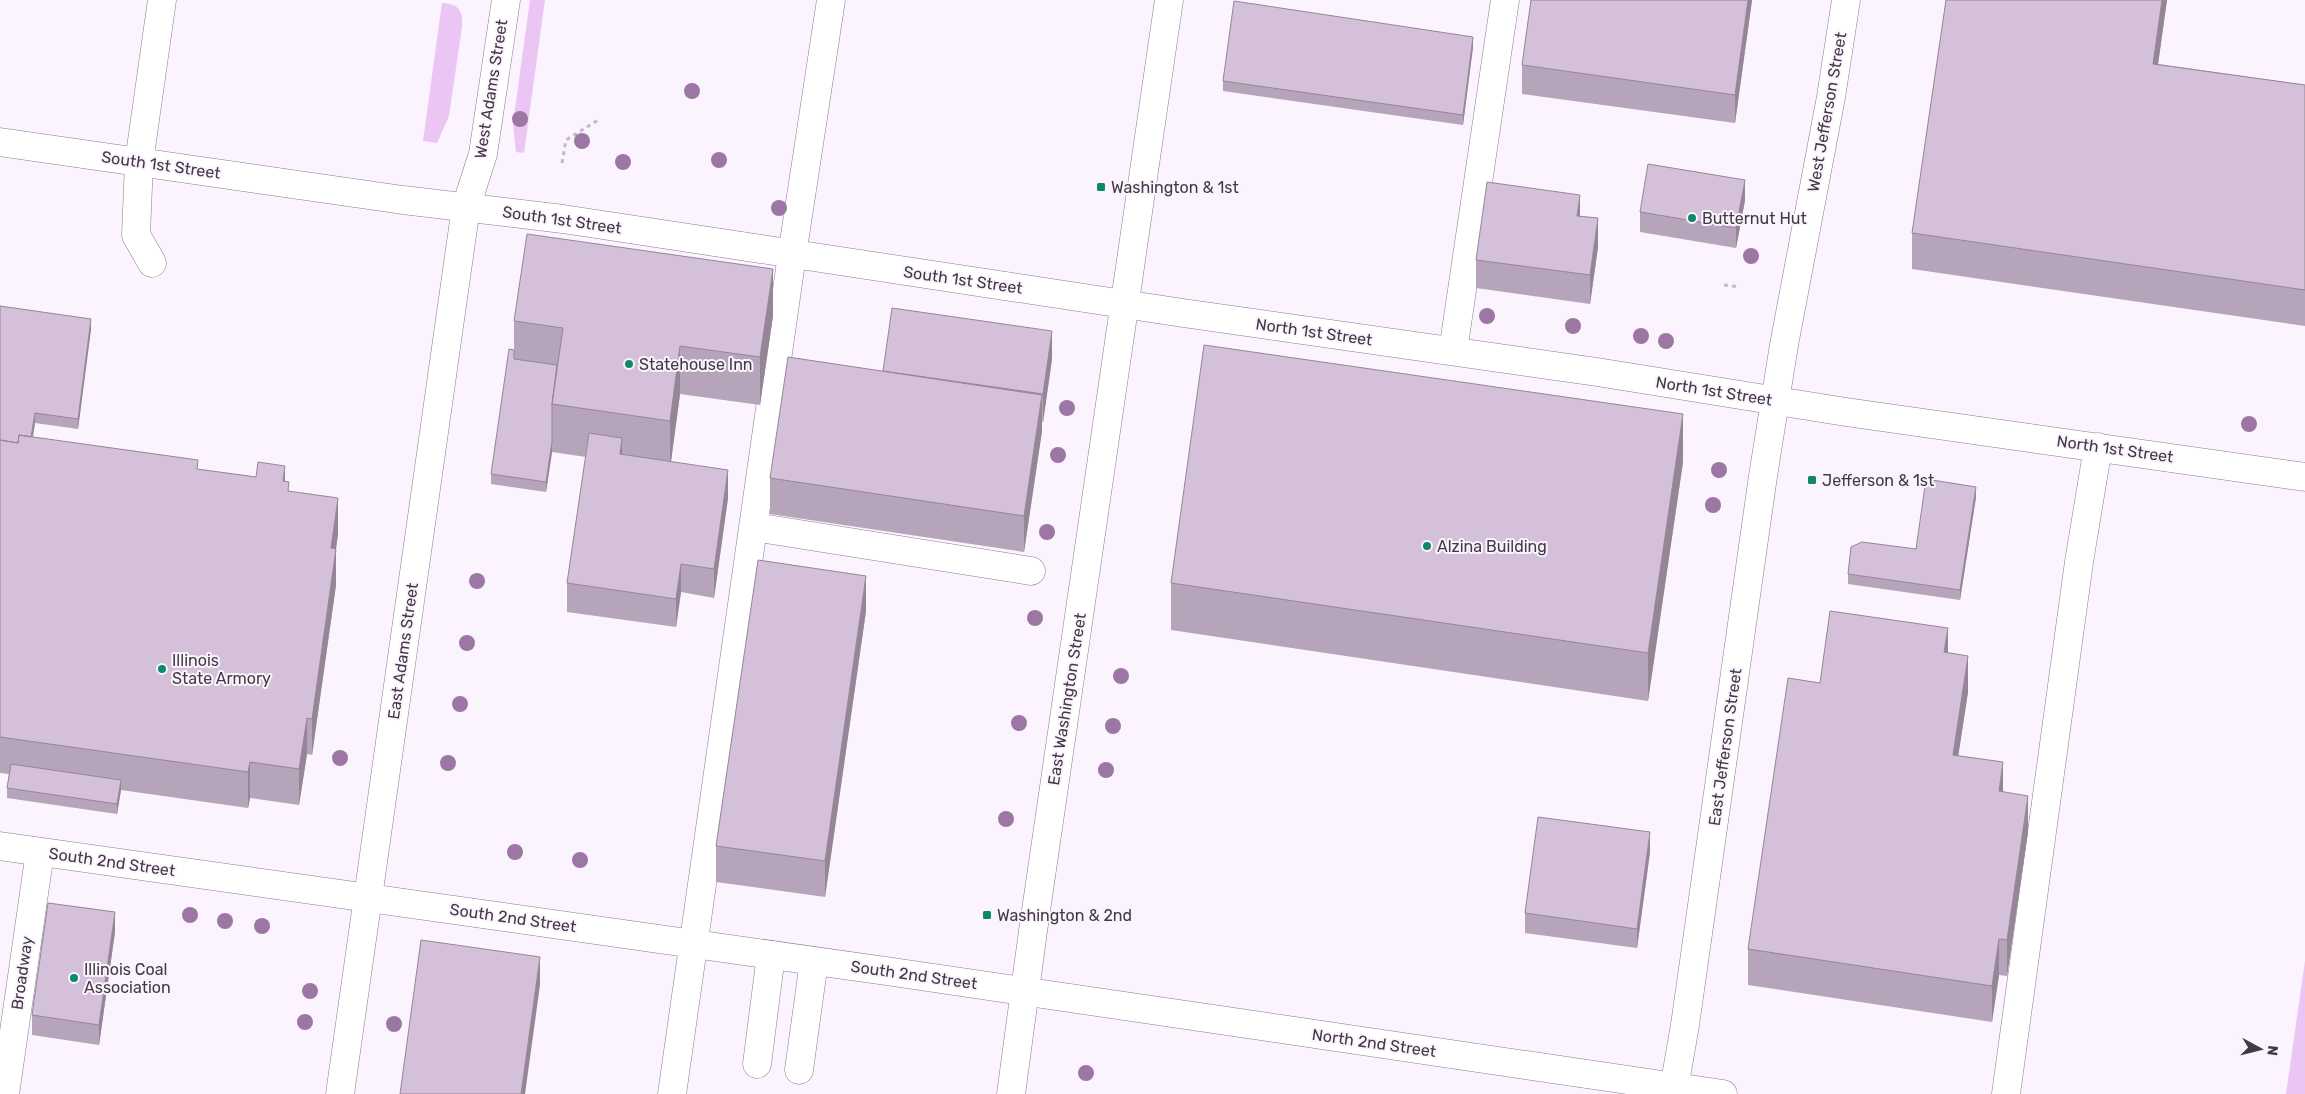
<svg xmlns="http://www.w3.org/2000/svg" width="2305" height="1094" font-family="Rubik,sans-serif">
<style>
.green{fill:#ebc5f4}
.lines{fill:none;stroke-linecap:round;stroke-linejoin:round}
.minor-casing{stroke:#8b7a90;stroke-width:29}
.major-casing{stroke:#8b7a90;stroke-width:29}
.path{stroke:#c3bbc5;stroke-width:3;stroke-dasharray:4 4;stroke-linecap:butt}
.minor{stroke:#fff;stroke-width:28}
.major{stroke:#fff;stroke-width:28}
.tree{fill:#9c77a4}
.wall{fill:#b6a5ba}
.shaded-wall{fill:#948697}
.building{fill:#d4c0d8;stroke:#948697}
.poi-dot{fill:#0e886a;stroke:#fbf3fd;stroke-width:2}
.labels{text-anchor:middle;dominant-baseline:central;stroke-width:4;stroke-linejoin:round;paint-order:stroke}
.street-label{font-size:16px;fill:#423a43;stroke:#fbf3fd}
.poi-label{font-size:16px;fill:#423a43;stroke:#fbf3fd;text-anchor:start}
</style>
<rect width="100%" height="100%" fill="#fbf3fd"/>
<path class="green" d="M530 0H545L524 153 516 152 513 123Z
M442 3C459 4 463 10 462 27L449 116 437 143 423 141Z
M2305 961V1094H2286Z"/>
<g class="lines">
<defs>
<path id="minor" d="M0 142 403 200 563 219 1183 313 1597 372 1846 412 2305 477
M152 263 136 235 139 162 162 0
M1453 351 1505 0
M754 527 1031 571
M757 1064 771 955
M799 1070 814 961
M5 1094 40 852
M340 1094 466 207 483 154 506 0
M672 1094 792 255 831 0
M1011 1094 1033 931 1169 0
M2006 1094 2079 562 2098 447"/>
<path id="major" d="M0 846 893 972 1723 1094
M1673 1094 1685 1025 1763 476 1784 345 1831 97 1846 0"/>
</defs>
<use href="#minor" class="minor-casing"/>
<use href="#major" class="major-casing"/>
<path class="path" d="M562 163 566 140 600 119
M1724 285 1739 287"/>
<use href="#minor" class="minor"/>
<use href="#major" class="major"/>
</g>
<g class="tree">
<circle cx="692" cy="91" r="8"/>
<circle cx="520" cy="119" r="8"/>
<circle cx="582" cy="141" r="8"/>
<circle cx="719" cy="160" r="8"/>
<circle cx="623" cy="162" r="8"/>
<circle cx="779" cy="208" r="8"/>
<circle cx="1751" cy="256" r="8"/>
<circle cx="1487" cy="316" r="8"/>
<circle cx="1573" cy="326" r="8"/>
<circle cx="1641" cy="336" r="8"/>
<circle cx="1666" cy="341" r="8"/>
<circle cx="1067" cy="408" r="8"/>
<circle cx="2249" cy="424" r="8"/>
<circle cx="1058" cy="455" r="8"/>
<circle cx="1719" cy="470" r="8"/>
<circle cx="1713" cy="505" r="8"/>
<circle cx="1047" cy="532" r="8"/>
<circle cx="477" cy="581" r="8"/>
<circle cx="1035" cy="618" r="8"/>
<circle cx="467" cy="643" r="8"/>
<circle cx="1121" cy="676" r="8"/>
<circle cx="460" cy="704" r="8"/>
<circle cx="1019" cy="723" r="8"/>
<circle cx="1113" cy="726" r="8"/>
<circle cx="340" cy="758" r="8"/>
<circle cx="448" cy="763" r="8"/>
<circle cx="1106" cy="770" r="8"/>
<circle cx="1006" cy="819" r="8"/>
<circle cx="515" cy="852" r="8"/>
<circle cx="580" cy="860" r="8"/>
<circle cx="190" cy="915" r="8"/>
<circle cx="225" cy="921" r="8"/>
<circle cx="262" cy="926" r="8"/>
<circle cx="310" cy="991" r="8"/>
<circle cx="305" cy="1022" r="8"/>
<circle cx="394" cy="1024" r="8"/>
<circle cx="1086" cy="1073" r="8"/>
</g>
<path class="wall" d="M1531 0H1752L1735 123 1522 94V65Z
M1946 0H2167L2158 64 2305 85V326L1912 269V233Z
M1473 47 1463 125 1223 91V81Z
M1745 200 1736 248 1640 232V212Z
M1580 216 1598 247 1590 304 1476 288V260Z
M0 306 91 329 78 429 35 423 33 437 198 469 285 481 289 491 338 534 336 549V585L312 755 307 754 299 805 250 798 248 808 121 790 117 814 7 798V788L9 774 0 773Z
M773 316 760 405 680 394 671 461 728 498 714 598 681 592 676 627 567 612V583L586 457 552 452 546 492 491 484V474L514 350V321Z
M1052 359 1043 422H1042V431L1024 552 770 514V478L883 372Z
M1683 462 1648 701 1171 630V583Z
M1976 497 1960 600 1848 584V574L1916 549Z
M866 611 825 897 716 882V846Z
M1948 653 1968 692 1958 756 2003 792 2028 832 2007 976 1999 975 1992 1022 1748 985V949L1820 683Z
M1650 852 1637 948 1525 933V913Z
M115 932 99 1045 32 1035V1015Z"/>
<path class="shaded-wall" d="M1748 0H1752L1735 123V95Z
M2162 0H2167L2153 100V64Z
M1473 37V47L1463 125V115Z
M1745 180V200L1736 248V228Z
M1580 195V223L1577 216Z
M1598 218V247L1590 304V275Z
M773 269V316L760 405V357Z
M91 319V329L78 429V419Z
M1052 331V359L1043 422V394Z
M680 346V394L670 469V421Z
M1042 395V431L1024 552V516Z
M35 413V423L29 459V449Z
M1683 414V462L1648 701V653Z
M622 438V467L620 454Z
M552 442V452L546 492V482Z
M285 466V502L283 481Z
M728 470V498L714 598V569Z
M1976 487V497L1960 600V590Z
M338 498V534L331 584V548Z
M336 549V585L312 755V719Z
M681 564V592L676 627V599Z
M866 576V611L825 897V861Z
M1948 628V664L1944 652Z
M1968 656V692L1953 791V755Z
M307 718V754L299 805V769Z
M250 762V798L248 808V772Z
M2003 762V798L1999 791Z
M121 780V790L117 814V804Z
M2028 796V832L2007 976V940Z
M1650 832V852L1637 948V929Z
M115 912V932L99 1045V1025Z
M1999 939V975L1992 1022V986Z
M540 957V985L525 1094H521Z"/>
<path class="building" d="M1531 0H1748L1735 95 1522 65Z
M1946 0H2162L2153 64 2305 85V290L1912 233Z
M1234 1 1473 37 1463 115 1223 81Z
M1648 164 1745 180 1736 228 1640 212Z
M1487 182 1580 195 1577 216 1598 218 1590 275 1476 260Z
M527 234 773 269 760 357 680 346 670 421 552 404 563 328 514 321Z
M0 306 91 319 78 419 35 413 31 437 19 435 18 443 0 440Z
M892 308 1052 331 1043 394 883 371Z
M1204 345 1683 414 1648 653 1171 583Z
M509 349 514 350V359L557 365 552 404V442L546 482 491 474Z
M788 357 1042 395 1024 516 770 478Z
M589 433 622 438 620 454 728 470 714 569 681 564 676 599 567 583Z
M19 435 198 460 197 469 256 477 258 462 285 466 283 481 289 482 288 491 338 498 331 548 336 549 312 719 307 718 299 769 250 762 248 772 0 737V440L18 443Z
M1926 479 1976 487 1960 590 1848 574 1851 547 1862 542 1916 549Z
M758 560 866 576 825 861 716 846Z
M1830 611 1948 628 1944 652 1968 656 1953 755 2003 762 1999 791 2028 796 2007 940 1999 939 1992 986 1748 949 1788 678 1820 683Z
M11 764 121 780 117 804 7 788Z
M1538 817 1650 832 1637 929 1525 913Z
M48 903 115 912 99 1025 32 1015Z
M421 940 540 957 521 1094H400Z"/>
<g class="poi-dot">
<rect x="1096" y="182" width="10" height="10" rx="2.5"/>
<circle cx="1692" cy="218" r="5"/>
<circle cx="629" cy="364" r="5"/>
<rect x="1807" y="475" width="10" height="10" rx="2.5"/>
<circle cx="1427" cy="546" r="5"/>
<circle cx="162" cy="669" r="5"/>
<rect x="982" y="910" width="10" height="10" rx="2.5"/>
<circle cx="74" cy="978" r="5"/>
</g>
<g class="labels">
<g class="street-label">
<text transform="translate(491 89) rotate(-81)">West Adams Street</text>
<text transform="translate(1827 112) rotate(-80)">West Jefferson Street</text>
<text transform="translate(161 165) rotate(8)">South 1st Street</text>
<text transform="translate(562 220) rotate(8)">South 1st Street</text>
<text transform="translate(963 280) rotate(8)">South 1st Street</text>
<text transform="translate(1314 332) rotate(8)">North 1st Street</text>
<text transform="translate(1714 391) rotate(9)">North 1st Street</text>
<text transform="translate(2115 449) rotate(8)">North 1st Street</text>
<text transform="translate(403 651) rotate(-82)">East Adams Street</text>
<text transform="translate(1067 699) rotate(-81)">East Washington Street</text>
<text transform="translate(1725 747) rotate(-82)">East Jefferson Street</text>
<text transform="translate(112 862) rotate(8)">South 2nd Street</text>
<text transform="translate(513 918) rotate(8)">South 2nd Street</text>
<text transform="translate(22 973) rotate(-82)">Broadway</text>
<text transform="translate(914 975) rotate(8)">South 2nd Street</text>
<text transform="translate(1374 1043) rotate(8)">North 2nd Street</text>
</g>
<g class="poi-label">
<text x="1111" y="187">Washington &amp; 1st</text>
<text x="1702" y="218">Butternut Hut</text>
<text x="639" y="364">Statehouse Inn</text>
<text x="1822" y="480">Jefferson &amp; 1st</text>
<text x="1437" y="546">Alzina Building</text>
<text x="172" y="660">Illinois<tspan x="172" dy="18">State Armory</tspan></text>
<text x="997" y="915">Washington &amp; 2nd</text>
<text x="84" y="969">Illinois Coal<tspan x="84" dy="18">Association</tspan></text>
</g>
</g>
<g transform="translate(2260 1049) rotate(97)" stroke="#fbf3fd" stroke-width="4" paint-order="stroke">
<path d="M0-4L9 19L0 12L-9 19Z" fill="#423a43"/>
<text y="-8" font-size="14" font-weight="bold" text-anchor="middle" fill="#423a43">N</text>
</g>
</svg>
